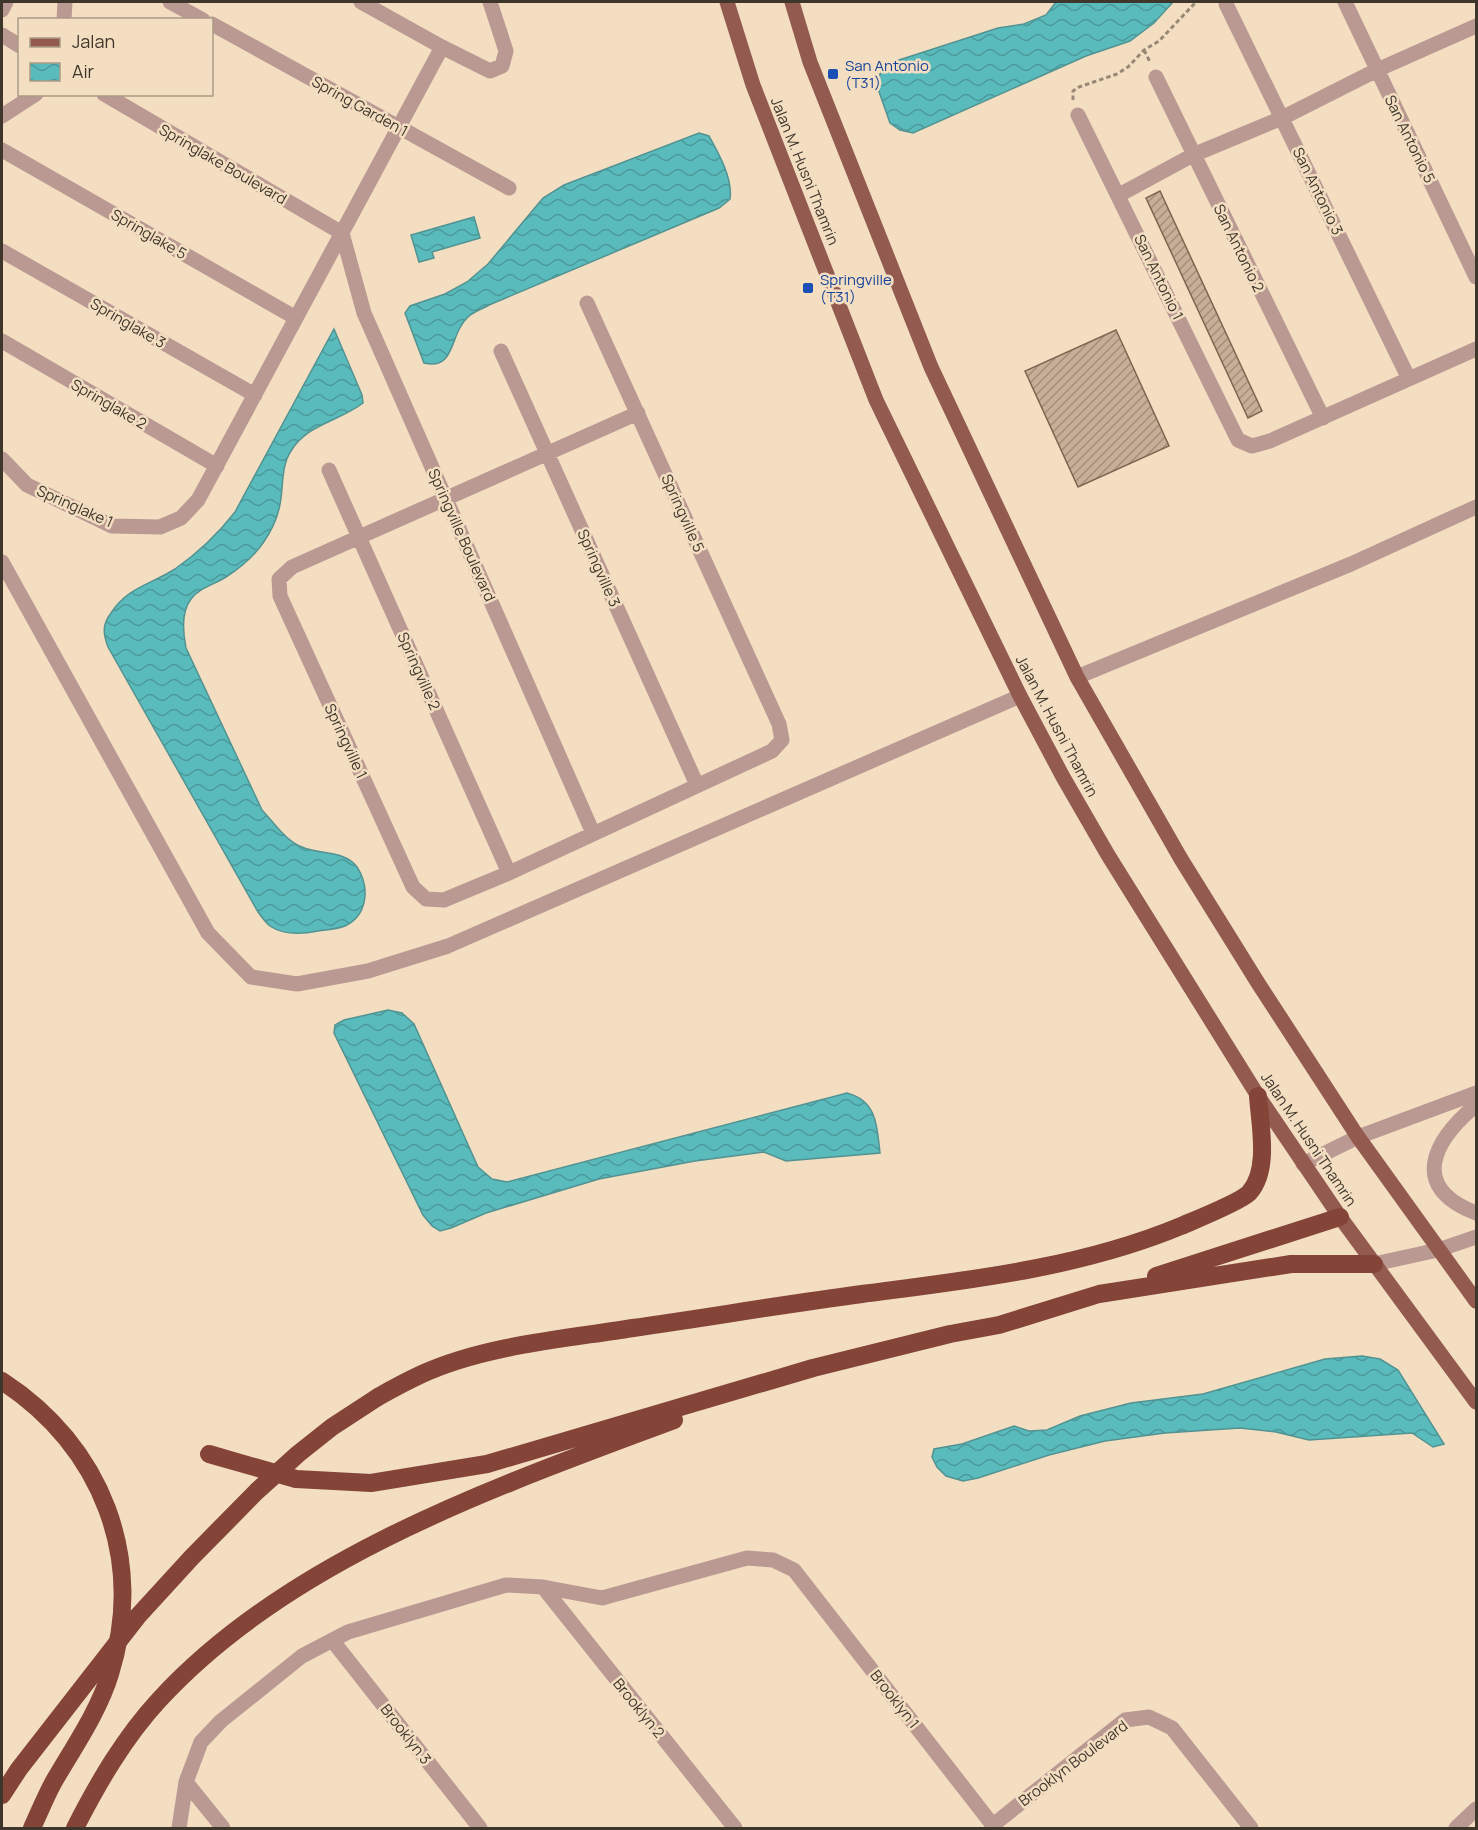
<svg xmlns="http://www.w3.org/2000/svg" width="1478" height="1830" font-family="Manrope,sans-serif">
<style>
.water{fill:url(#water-waves);stroke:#529391;stroke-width:1.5}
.building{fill:url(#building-hatch);stroke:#7c6650;stroke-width:1.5}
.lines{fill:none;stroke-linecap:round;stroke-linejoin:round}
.path{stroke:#978975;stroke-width:3;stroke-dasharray:4.5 3;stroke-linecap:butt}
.minor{stroke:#ba9992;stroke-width:15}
.major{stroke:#935b50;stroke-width:15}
.highway{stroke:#844438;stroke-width:18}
.highway-bridge{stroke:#844438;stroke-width:18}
.transit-dot{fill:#1a4fb4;stroke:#f3dec2;stroke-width:2}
.labels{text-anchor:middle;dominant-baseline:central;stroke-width:5;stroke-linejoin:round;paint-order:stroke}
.transit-label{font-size:15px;fill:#164399;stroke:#f3dec2;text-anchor:start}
.street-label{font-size:15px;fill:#3f362b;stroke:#f3dec2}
</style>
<defs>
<pattern id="water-waves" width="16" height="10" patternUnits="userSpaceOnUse" patternTransform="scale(1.5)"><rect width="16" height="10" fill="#5abbbd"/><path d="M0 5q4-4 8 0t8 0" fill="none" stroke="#4c999a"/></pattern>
<pattern id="building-hatch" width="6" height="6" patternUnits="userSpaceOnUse" patternTransform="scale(1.5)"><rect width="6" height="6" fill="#c6af96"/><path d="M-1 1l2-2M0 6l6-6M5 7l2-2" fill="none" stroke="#a28f7b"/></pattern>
</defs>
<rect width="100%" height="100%" fill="#f3dec2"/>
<path class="water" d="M1056 2H1173L1154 23 1130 41 1086 56 913 133 900 130 890 123 877 86 880 74 893 62 998 28 1024 24 1046 15Z
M699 133 709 136C719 154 733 179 730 199L719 208 489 305C482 309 473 312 468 317 449 334 456 371 424 363L405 313 410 306 445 294 467 282 488 264 543 198 564 185Z
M474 217 480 238 432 252 434 258 419 262 411 235Z
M334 329 362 395 363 403C340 421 307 424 291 451 280 467 284 491 279 509 276 521 270 533 263 543 254 556 240 568 226 577 215 584 199 588 191 599 181 612 183 633 186 648L262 810C274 823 286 841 302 847 319 855 345 850 357 867 370 887 368 915 345 926 337 929 327 930 318 931 303 934 283 935 270 926 265 922 261 916 258 912L108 647C103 633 102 625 111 613 128 587 150 585 175 569 198 553 218 534 235 512Z
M388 1010 402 1013 414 1024 478 1167 492 1179 507 1182 847 1093C877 1101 877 1126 880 1153L786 1161 764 1152 695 1161 599 1179 486 1213 451 1228 440 1231 432 1226 423 1215 334 1033 335 1025 344 1020Z
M1362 1356 1380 1359 1398 1370 1444 1444 1433 1447 1412 1433 1309 1440 1276 1432 1240 1428 1165 1433 1105 1441 1049 1455 978 1478 963 1481 946 1476 937 1467 932 1457 934 1449 962 1444 1014 1426 1029 1431 1047 1430 1080 1416 1131 1403 1203 1394 1325 1359Z"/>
<path class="building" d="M1160 191 1262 411 1248 418 1146 198Z
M1116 330 1169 446 1078 487 1025 371Z"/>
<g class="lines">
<path class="path" d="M1144 50 1150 62
M1073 100V91L1079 87 1117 74 1128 67 1144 50 1159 41 1196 2"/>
<path class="minor" d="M170 2 203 20
M361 2 442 47
M1345 2 1476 277
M1226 4 1409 379
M2 10 6 2
M64 20 65 2
M212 24 509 188
M2 35 20 46
M1156 77 1323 418
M104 94 342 233 364 313 593 833
M1078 115 1238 440 1252 446 1270 441 1476 349
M2 116 36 94
M2 150 296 318
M1119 195 1193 155 1282 118 1377 70 1476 26
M2 251 255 395
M587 303 779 724 782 740 772 751 509 873 444 900 426 899 413 887 280 596 279 579 292 567 638 413
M2 341 217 466
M501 351 697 785
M2 459 27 485 112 526 160 527 181 518 198 500 442 47 490 71 502 66 506 51 490 2
M329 470 509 873
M2 562 208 933 251 977 297 984 368 971 448 946 1020 696
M1077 677 1351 564 1476 507
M1476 1105C1434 1140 1408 1187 1476 1213
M1303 1164 1358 1137 1476 1093
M1374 1264 1438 1250 1476 1237
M543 1587 735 1828
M332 1640 480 1828
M186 1782 223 1828
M993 1825 1125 1720 1149 1717 1172 1728 1251 1828
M179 1828 186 1782 201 1742 221 1721 302 1656 348 1632 506 1585 543 1587 602 1598 747 1558 773 1560 794 1570 995 1828
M1456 1828 1476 1809"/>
<path class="major" d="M727 2 753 85 876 400 1020 696 1063 777 1108 855 1258 1096 1340 1217 1476 1402
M792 2 810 62 931 367 1077 677 1181 859 1258 983 1358 1137 1476 1301"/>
<path class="highway" d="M1156 1276 1340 1217
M2 1381C102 1446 146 1559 110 1674 98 1713 73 1748 53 1783 45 1798 39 1813 32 1828
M378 1397C392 1389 407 1381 422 1374 486 1345 565 1339 633 1328 710 1317 786 1304 862 1294 970 1280 1080 1268 1181 1226 1195 1220 1240 1202 1249 1193 1270 1170 1260 1125 1258 1096
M209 1454 296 1479 371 1483 487 1464 813 1368 950 1334 999 1325 1099 1294 1291 1264H1374
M75 1828C98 1783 124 1738 159 1700 289 1558 498 1486 674 1420"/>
<path class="highway-bridge" d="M2 1795 19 1769 138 1616 192 1557 257 1491 298 1454 332 1427 378 1397"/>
</g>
<g class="transit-dot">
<rect x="827" y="68" width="12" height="12" rx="3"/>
<rect x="802" y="282" width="12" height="12" rx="3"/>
</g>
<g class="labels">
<g class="transit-label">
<text x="845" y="65">San Antonio<tspan x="845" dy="17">(T31)</tspan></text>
<text x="820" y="279">Springville<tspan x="820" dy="17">(T31)</tspan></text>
</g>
<g class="street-label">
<text transform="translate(360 106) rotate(29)">Spring Garden 1</text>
<text transform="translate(1410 139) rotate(64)">San Antonio 5</text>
<text transform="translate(223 164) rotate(30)">Springlake Boulevard</text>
<text transform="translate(805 171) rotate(68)">Jalan M. Husni Thamrin</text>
<text transform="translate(1318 191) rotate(64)">San Antonio 3</text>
<text transform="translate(149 234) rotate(30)">Springlake 5</text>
<text transform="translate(1239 248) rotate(64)">San Antonio 2</text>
<text transform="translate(1159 277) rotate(64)">San Antonio 1</text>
<text transform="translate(128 323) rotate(30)">Springlake 3</text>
<text transform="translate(109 404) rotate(30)">Springlake 2</text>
<text transform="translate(75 506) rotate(24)">Springlake 1</text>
<text transform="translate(683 513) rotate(66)">Springville 5</text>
<text transform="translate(462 535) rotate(66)">Springville Boulevard</text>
<text transform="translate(599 568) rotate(66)">Springville 3</text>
<text transform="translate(419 671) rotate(66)">Springville 2</text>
<text transform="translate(1057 726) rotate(62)">Jalan M. Husni Thamrin</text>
<text transform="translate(346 741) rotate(65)">Springville 1</text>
<text transform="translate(1309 1139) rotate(56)">Jalan M. Husni Thamrin</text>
<text transform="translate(895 1699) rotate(52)">Brooklyn 1</text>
<text transform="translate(639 1708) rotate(51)">Brooklyn 2</text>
<text transform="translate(406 1734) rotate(52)">Brooklyn 3</text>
<text transform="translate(1073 1763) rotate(-37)">Brooklyn Boulevard</text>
</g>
</g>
<rect width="1478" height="1830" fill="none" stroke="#3f362b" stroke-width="6"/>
<rect x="18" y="18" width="195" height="78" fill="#f3dec2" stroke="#ab9b86" stroke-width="1.5"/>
<rect x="30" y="38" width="30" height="9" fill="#935b50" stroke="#ab9b86" stroke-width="1.5"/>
<text x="72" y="48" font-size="18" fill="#3f362b">Jalan</text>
<rect x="30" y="63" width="30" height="18" fill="url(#water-waves)" stroke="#ab9b86" stroke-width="1.5"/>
<text x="72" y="78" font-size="18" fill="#3f362b">Air</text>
</svg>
